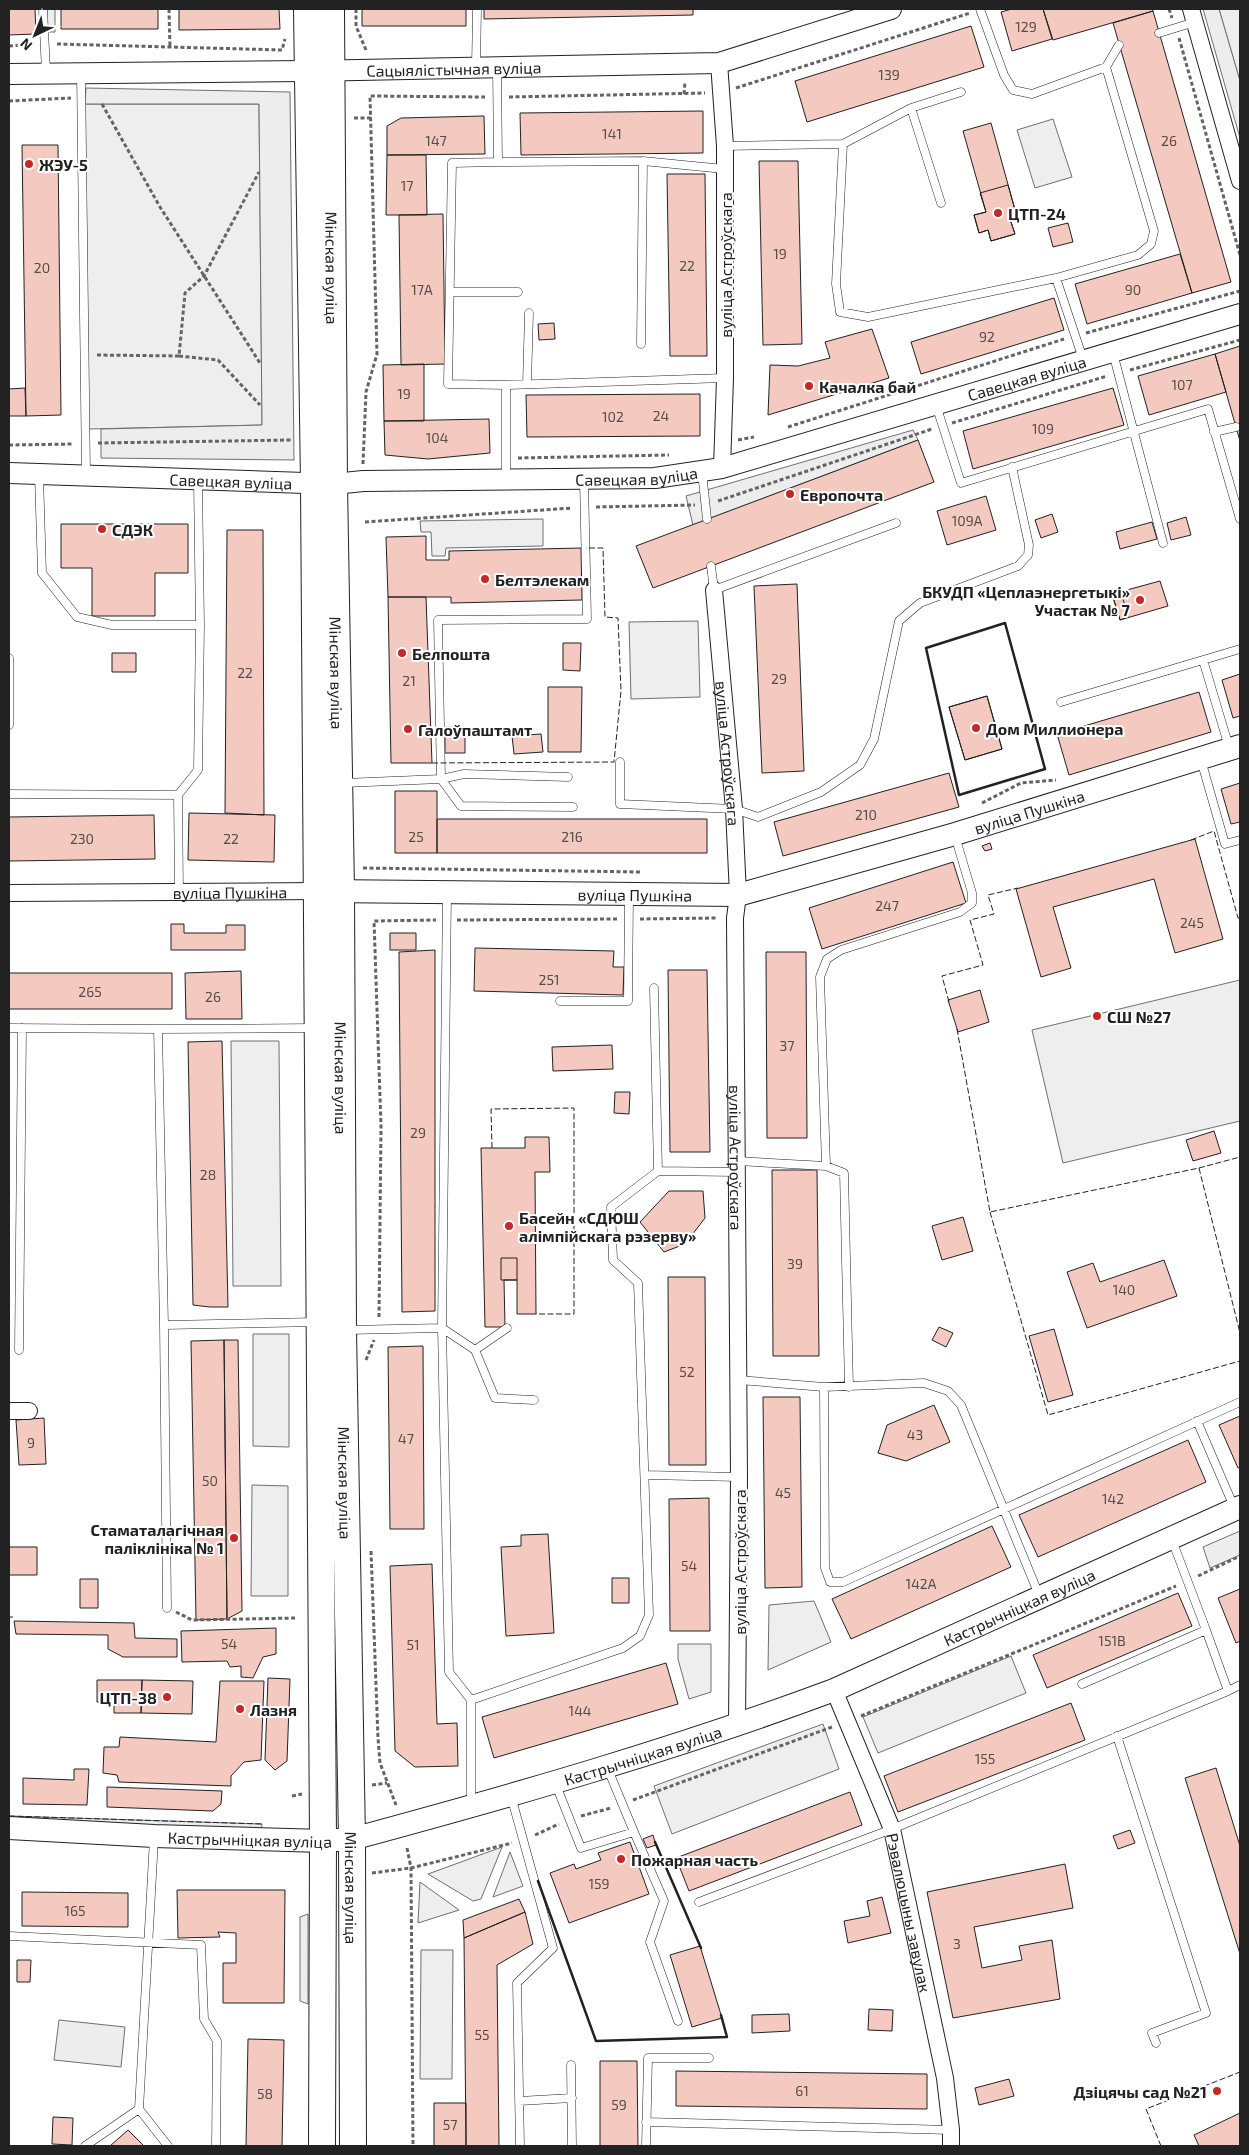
<svg xmlns="http://www.w3.org/2000/svg" width="1249" height="2155" font-family="'Exo 2',sans-serif">
<style>
.green{fill:#eee;stroke:#6f6f6f}
.parking{fill:#ededed;stroke:#6f6f6f}
.building{fill:#f3c9c0;stroke:#222}
.lines{fill:none;stroke-linecap:round;stroke-linejoin:round}
.service-casing{stroke:#222;stroke-width:9}
.minor-casing{stroke:#222;stroke-width:18}
.tertiary-casing{stroke:#222;stroke-width:22}
.secondary-casing{stroke:#222;stroke-width:24}
.primary-casing{stroke:#222;stroke-width:28}
.path{stroke:#646464;stroke-width:3;stroke-dasharray:4 2.5;stroke-linecap:butt}
.service{stroke:#fff;stroke-width:8}
.minor{stroke:#fff;stroke-width:16}
.tertiary{stroke:#fff;stroke-width:20}
.secondary{stroke:#fff;stroke-width:22}
.primary{stroke:#fff;stroke-width:26}
.fence{stroke:#222;stroke-width:1;stroke-dasharray:6 2.5;stroke-linecap:butt}
.wall{stroke:#222;stroke-width:2.5}
.poi-dot{fill:#c62828;stroke:#fff;stroke-width:2}
.labels{text-anchor:middle;dominant-baseline:central;stroke-width:4;stroke-linejoin:round;paint-order:stroke}
.number-label{font-size:14px;fill:#564c4a}
.street-label{font-size:16px;fill:#222;stroke:#fff}
.poi-label{font-size:16px;font-weight:bold;fill:#222;stroke:#fff;text-anchor:start}
</style>
<rect width="100%" height="100%" fill="#fff"/>
<path class="green" d="M46 9H55V32H46Z
M1219 9H1240V81Z
M81 104H259L262 425 89 429Z
M1053 119 1072 177 1035 188 1017 130Z
M543 519V546L446 548 445 556H432L431 532H421L420 521Z
M698 621 700 697 631 699 629 622Z
M1240 980V1121L1063 1163 1032 1030Z
M231 1041H279L281 1286H233Z
M253 1334H289V1447L253 1446Z
M252 1485 288 1486V1596H251Z
M814 1601 831 1642 768 1670 769 1605Z
M678 1644H711V1692L689 1699 678 1659Z
M1011 1656 1026 1693 878 1753 863 1717Z
M823 1724 839 1769 672 1834 654 1786Z
M502 1847 481 1899 473 1901 428 1874Z
M510 1852 523 1886 493 1897Z
M420 1882 459 1910 418 1923Z
M421 1950H453L452 2079H420Z"/>
<path class="parking" d="M1203 9H1219L1240 81V138Z
M86 88 290 92 294 460 101 458V429L262 425 259 104H85Z
M913 430 918 440 693 525 686 496Z
M1240 1531V1555L1210 1568 1203 1547Z
M9 1816 262 1824 261 1834 9 1827Z
M308 1914V2004L300 2001V1917Z
M59 2020 125 2027 121 2067 54 2060Z"/>
<path class="building" d="M9 9H35L36 34 9 35Z
M61 9H158V29H61Z
M179 9H279L280 29 179 30Z
M362 9H466V26H362Z
M484 9H693V15L484 19Z
M1012 9H1043L1052 39 1012 51 1001 12Z
M1043 9H1152L1153 11 1053 40Z
M1153 11 1231 282 1192 293 1113 23Z
M971 26 984 67 807 122 795 81Z
M703 111V153L521 155 520 113Z
M484 116 485 154 387 155V126L401 118Z
M991 123 1017 217 1010 219 1015 234 991 241 988 230 979 233 974 215 986 212 963 131Z
M22 145H58L61 415 26 416Z
M387 155H426L427 215H386Z
M759 161H798L802 344 763 345Z
M667 174H705L707 356H670Z
M1008 185 1017 217 1010 219 1015 234 991 241 988 230 979 233 974 215 986 212 980 193Z
M443 214 445 364 401 365 399 215Z
M1068 223 1073 242 1053 247 1048 228Z
M1180 254 1192 293 1087 324 1075 284Z
M1054 298 1064 330 921 374 911 342Z
M554 323 555 339 539 340 538 324Z
M872 329 889 378 768 415 770 365 798 366 830 358 825 342Z
M1240 346V441L1215 354Z
M1215 354 1226 392 1149 415 1138 376Z
M424 364V421H384L383 365Z
M25 388 26 416H9V389Z
M1113 388 1124 425 973 469 963 431Z
M700 394V436L527 437 526 395Z
M489 419 490 453 428 459 385 455 384 421Z
M918 440 934 482 653 588 636 546Z
M986 496 996 530 947 545 937 511Z
M1052 514 1058 532 1041 538 1035 520Z
M1186 517 1191 535 1171 540 1167 523Z
M1152 522 1157 539 1120 549 1116 532Z
M61 524H188V573H155V616H92V568H61Z
M227 530H263L264 815 225 813Z
M426 536V560H449V551L581 548 582 600 451 603V597H388L386 537Z
M1160 581 1168 606 1120 620 1112 594Z
M797 584 804 771 762 773 754 586Z
M1121 592 1128 617 1120 620 1112 594Z
M388 597H426L432 763H391Z
M563 643H581L580 671 563 670Z
M112 653H136V672H112Z
M1240 674V716L1233 718 1222 680Z
M548 687H582L581 752H548Z
M1199 692 1211 732 1069 775 1057 734Z
M987 696 1002 749 965 760 949 707Z
M987 696 1002 749 965 760 949 707Z
M445 727H465V753H445Z
M541 734 543 752 514 754 512 736Z
M949 773 959 807 783 856 774 822Z
M1240 783V822L1231 824 1221 789Z
M395 791H437V853H395Z
M189 813 275 815 274 862 188 860Z
M154 815 155 859 9 861V817Z
M437 819H707V853H437Z
M1195 839 1223 939 1175 953 1154 879 1053 907 1071 968 1041 977 1016 889Z
M990 843 992 849 985 851 982 846Z
M953 862 966 903 822 949 809 908Z
M171 924H184V933H226V925H245V950H171Z
M390 933H416V950H390Z
M475 948 614 951 613 967H624L623 995 474 991Z
M435 950V1311L402 1312 399 952Z
M766 952H806L807 1138H767Z
M668 970H707L710 1152H670Z
M241 971 242 1019H186L185 973Z
M9 973H172V1009H9Z
M980 990 989 1022 958 1032 948 1000Z
M222 1041 228 1307H210L193 1305 188 1042Z
M612 1045 613 1069 553 1071 552 1047Z
M615 1092H630L629 1114 614 1113Z
M1214 1131 1221 1153 1193 1161 1186 1140Z
M525 1137H549L550 1172H535L536 1314H517V1280H504L505 1327H485L481 1148H525Z
M772 1170H817L819 1356H773Z
M669 1191H703L705 1218 685 1244 664 1252 640 1222Z
M963 1217 973 1251 942 1260 932 1226Z
M501 1258H517V1280H501Z
M1164 1260 1177 1296 1087 1328 1067 1272 1093 1263 1100 1282Z
M668 1277H705L706 1465H669Z
M939 1327 953 1333 946 1347 932 1340Z
M1054 1329 1073 1395 1048 1402 1029 1336Z
M224 1340 227 1619 196 1620 191 1341Z
M224 1340H238L242 1611 227 1619Z
M423 1346 424 1529H390L388 1347Z
M763 1397H800L802 1587 765 1588Z
M934 1405 950 1442 906 1461 878 1453 887 1425Z
M1240 1416V1467L1238 1468 1219 1425Z
M44 1418 46 1464 19 1465 16 1420Z
M1188 1440 1206 1482 1038 1557 1019 1515Z
M709 1498 710 1631H670L669 1499Z
M992 1526 1011 1567 851 1639 832 1599Z
M548 1534 554 1633 506 1636 501 1547 521 1546V1535Z
M9 1547H37V1575H9Z
M432 1564 437 1724 457 1723 458 1766 415 1767 395 1751 390 1566Z
M612 1578H629V1603H612Z
M80 1579H98V1608H80Z
M1240 1589V1641L1236 1643 1218 1598Z
M1178 1593 1192 1626 1047 1688 1033 1655Z
M14 1621 134 1623 135 1638 177 1639V1657H123L108 1649V1635L16 1634Z
M276 1628V1654L263 1657 253 1678 241 1677V1666L230 1667 227 1661 182 1662 181 1631Z
M666 1663 678 1704 494 1758 482 1717Z
M268 1678 290 1679 287 1761 275 1770 265 1760Z
M97 1680H142L141 1713H114V1702H97Z
M142 1680 193 1681 192 1714 141 1713Z
M220 1681H264L261 1760 244 1762 231 1776V1786L119 1782 117 1775 103 1773 104 1747H119L120 1737 216 1742Z
M1071 1703 1085 1740 898 1812 884 1776Z
M1216 1768 1240 1846V1954L1185 1778Z
M74 1769H89L87 1805 23 1804V1778L74 1780Z
M107 1787 222 1791 221 1804 213 1811 107 1807Z
M850 1792 862 1825 689 1891 676 1858Z
M1130 1830 1135 1843 1118 1849 1113 1836Z
M653 1835 656 1845 647 1848 643 1839Z
M630 1842 649 1894 569 1923 550 1873 574 1864 576 1869 601 1860 598 1853Z
M1065 1864 1073 1908 974 1927 982 1968 1022 1960 1019 1946 1052 1940 1060 1999 953 2018 927 1892Z
M177 1890H285L284 2003H223V1963H236V1933L218 1932 220 1937 178 1938Z
M22 1892 128 1893V1927L22 1926Z
M882 1897 891 1933 848 1943 844 1921 870 1916 867 1901Z
M519 1899 525 1912 464 1938 463 1920Z
M525 1912 533 1944 497 1965 499 2146H466L464 1938Z
M700 1946 722 2018 692 2027 670 1955Z
M17 1960H31L30 1982H17Z
M869 2009 893 2010 892 2031 868 2030Z
M789 2014 790 2031 752 2033V2015Z
M248 2039 284 2040 282 2146H246Z
M600 2061H637L638 2146H600Z
M676 2071 927 2074V2109L676 2106Z
M1009 2079 1014 2096 979 2105 975 2088Z
M434 2103H466V2146H434Z
M1240 2113V2146H1199L1194 2135Z
M53 2117 73 2118 72 2145 52 2144Z
M128 2130 144 2146H110Z"/>
<g class="lines">
<defs>
<path id="service" d="M43 9 46 72
M1159 33 1195 22
M476 66 477 9
M497 67 498 162 643 161 724 169
M1106 67 1119 45
M81 73 86 474
M911 108 941 203
M843 144 836 284 840 312 868 317 1056 278 1138 255 1151 244 1154 231 1106 67 1032 94 1013 90 1004 75 980 9
M725 146 843 144 911 108 961 92
M498 162 452 163 448 384 506 385V479
M1056 278 1083 359
M451 292H518
M641 344 643 161
M1113 353 1163 543
M527 384 529 313
M506 385 725 378
M936 405 961 483 1208 409 1240 519
M1214 432 1236 427
M702 472 707 519
M39 475 42 573 77 617 112 625H200
M711 566 714 590 896 523
M9 658V725
M1203 660 1240 649
M1061 702 1203 660 1229 747
M1201 760 1225 844 1240 840
M620 762V804L734 809 758 817 821 792 860 765 874 739 899 621 920 603 1018 566 1028 555 1029 545 1012 467
M568 777 464 774 441 779 438 620 587 619 584 480
M343 783 441 779 461 806 573 807
M9 794 178 795
M179 891 178 795 198 770 200 625 198 481
M447 894 442 1328 475 1350 495 1398 534 1400
M560 1001H628L629 896
M9 1028 158 1029
M315 1028 158 1029 164 1325 317 1322
M737 1161 826 1166 844 1173 849 1387
M826 1166 820 977 827 959 841 950 960 912 972 903V893L955 836
M658 1171 736 1172
M164 1325 167 1608
M347 1330 442 1328 449 1672 471 1700
M19 1350 22 1028
M475 1350 507 1328
M739 1380 824 1387 825 1568 830 1582H843L1240 1402
M824 1387 924 1383 948 1391 961 1405 1039 1595
M1197 1421 1234 1507
M645 1475 739 1477
M1206 1630 1228 1691 1240 1685
M1082 1684 1206 1630 1172 1540
M1117 1736 1206 2013 1152 2033 1156 2043
M556 1785 581 1848 634 1832 607 1767
M511 1796 553 1948 517 1983 520 2146
M471 1805V1700L623 1648 640 1636 649 1615 638 1283 613 1260 611 1207 658 1171 654 988
M634 1832 664 1901 650 1942 678 2021
M154 1839 139 2109 168 2146
M699 1902 892 1829 1228 1691
M9 1936 201 1945 204 2019 217 2041 216 2146
M571 2065 572 2146
M519 2101 572 2098
M646 2122 951 2130
M85 2146 139 2109
M646 2146 648 2058H709"/>
<g id="minor">
<path d="M1191 9 1240 181"/>
<path d="M719 63 725 146V378L722 468"/>
<path id="s1" d="M714 590 734 809 738 895 735 918 739 1477 737 1726"/>
<path id="s2" d="M9 893 317 891"/>
<path d="M9 1411H29"/>
<path id="s3" d="M834 1690 892 1829 945 2078 951 2130V2146"/>
</g>
<g id="tertiary">
<path id="s4" d="M9 74 307 71 719 63 891 9"/>
<path id="s5" d="M9 473 334 484 363 481 655 478 722 468 1240 314"/>
</g>
<g id="secondary">
<path id="s6" d="M323 891 738 895 955 834 1240 746"/>
<path id="s7" d="M9 1828 154 1836 323 1841 352 1839C515 1795 676 1749 834 1690L1240 1507"/>
</g>
<g id="primary">
<path d="M307 9 314 483 317 920 323 1841 322 2146"/>
<path id="s8" d="M331 9 334 484 341 890 343 1330 352 1839 353 2146"/>
</g>
</defs>
<use href="#service" class="service-casing"/>
<use href="#minor" class="minor-casing"/>
<use href="#tertiary" class="tertiary-casing"/>
<use href="#secondary" class="secondary-casing"/>
<use href="#primary" class="primary-casing"/>
<path class="path" d="M169 9 170 47
M356 9V26L366 50H368
M1169 9 1172 18
M1179 38 1240 255
M57 44 282 50 285 39
M9 46 33 44
M736 88 970 13
M684 94 685 82
M509 97 705 93
M9 101 71 98
M102 104 160 207 260 363
M354 118H371
M1086 333 1240 291
M97 355 179 356 185 293 204 276 259 172
M179 356 218 360 260 405
M1130 370 1240 340
M952 423 1107 376
M788 427 1064 339
M738 440 754 437
M98 443 292 440
M9 445 74 444
M518 458 669 455
M363 464 366 392 377 354 370 96 485 97
M718 501 932 429
M596 507 695 505
M365 522 572 508
M982 803 1021 783 1056 780
M363 868 641 872
M640 919 718 918
M457 920 618 919
M379 1317 381 1126 374 921 436 920
M366 1360 374 1340
M371 1551 378 1738 380 1763 396 1805
M1198 1576 1240 1556
M176 1612 192 1620 297 1618
M861 1716 1176 1586
M372 1785 387 1783
M292 1796 302 1794
M633 1800 832 1727
M581 1816 611 1808
M535 1835 559 1824
M407 1848 411 1868 413 2146
M372 1873 411 1868 512 1843"/>
<use href="#service" class="service"/>
<use href="#minor" class="minor"/>
<use href="#tertiary" class="tertiary"/>
<use href="#secondary" class="secondary"/>
<use href="#primary" class="primary"/>
<path class="fence" d="M432 763 614 762 621 691 618 618 605 617 603 548H586
M1191 840 1214 831 1238 918H1240
M949 1002 942 976 983 965 970 920 994 914 988 895 1018 888
M957 1029 990 1212 1199 1168 1240 1157
M492 1148 491 1109 574 1108V1314H536
M1199 1168 1240 1333
M990 1212 1048 1415 1240 1361
M9 1617H13
M9 1816 262 1824
M1161 2146 1146 2109 1240 2072"/>
<path class="wall" d="M1005 623 1045 769 959 795 926 648Z
M655 1842 701 1948
M538 1881 596 2041 727 2037 721 2015"/>
</g>
<g class="poi-dot">
<circle cx="29" cy="164" r="5"/>
<circle cx="998" cy="213" r="5"/>
<circle cx="809" cy="386" r="5"/>
<circle cx="790" cy="494" r="5"/>
<circle cx="102" cy="529" r="5"/>
<circle cx="485" cy="579" r="5"/>
<circle cx="1140" cy="600" r="5"/>
<circle cx="402" cy="653" r="5"/>
<circle cx="976" cy="728" r="5"/>
<circle cx="408" cy="729" r="5"/>
<circle cx="1097" cy="1016" r="5"/>
<circle cx="509" cy="1226" r="5"/>
<circle cx="234" cy="1538" r="5"/>
<circle cx="167" cy="1697" r="5"/>
<circle cx="240" cy="1709" r="5"/>
<circle cx="621" cy="1859" r="5"/>
<circle cx="1217" cy="2091" r="5"/>
</g>
<g class="labels">
<g class="number-label">
<text x="1026" y="26">129</text>
<text x="889" y="74">139</text>
<text x="612" y="133">141</text>
<text x="436" y="140">147</text>
<text x="1169" y="140">26</text>
<text x="407" y="185">17</text>
<text x="780" y="253">19</text>
<text x="687" y="265">22</text>
<text x="42" y="267">20</text>
<text x="422" y="289">17А</text>
<text x="1133" y="289">90</text>
<text x="987" y="336">92</text>
<text x="1182" y="384">107</text>
<text x="404" y="393">19</text>
<text x="661" y="415">24</text>
<text x="613" y="416">102</text>
<text x="1043" y="428">109</text>
<text x="437" y="437">104</text>
<text x="967" y="520">109А</text>
<text x="245" y="672">22</text>
<text x="779" y="678">29</text>
<text x="409" y="680">21</text>
<text x="866" y="814">210</text>
<text x="416" y="836">25</text>
<text x="572" y="836">216</text>
<text x="82" y="838">230</text>
<text x="231" y="838">22</text>
<text x="887" y="905">247</text>
<text x="1192" y="922">245</text>
<text x="549" y="979">251</text>
<text x="90" y="991">265</text>
<text x="213" y="996">26</text>
<text x="787" y="1045">37</text>
<text x="418" y="1132">29</text>
<text x="208" y="1174">28</text>
<text x="795" y="1263">39</text>
<text x="1124" y="1289">140</text>
<text x="687" y="1371">52</text>
<text x="915" y="1434">43</text>
<text x="406" y="1438">47</text>
<text x="31" y="1442">9</text>
<text x="210" y="1480">50</text>
<text x="783" y="1492">45</text>
<text x="1113" y="1498">142</text>
<text x="689" y="1565">54</text>
<text x="921" y="1583">142А</text>
<text x="1112" y="1640">151В</text>
<text x="229" y="1643">54</text>
<text x="413" y="1644">51</text>
<text x="580" y="1710">144</text>
<text x="985" y="1758">155</text>
<text x="599" y="1883">159</text>
<text x="75" y="1910">165</text>
<text x="957" y="1943">3</text>
<text x="482" y="2034">55</text>
<text x="802" y="2090">61</text>
<text x="265" y="2093">58</text>
<text x="619" y="2104">59</text>
<text x="450" y="2124">57</text>
</g>
<g class="street-label">
<text stroke="none"><textPath href="#s4" startOffset="445">Сацыялістычная вуліца</textPath></text>
<text transform="translate(725 265) rotate(-90)">вуліца Астроўскага</text>
<text stroke="none"><textPath href="#s8" startOffset="259">Мінская вуліца</textPath></text>
<text stroke="none"><textPath href="#s5" startOffset="1032">Савецкая вуліца</textPath></text>
<text stroke="none"><textPath href="#s5" startOffset="628">Савецкая вуліца</textPath></text>
<text stroke="none"><textPath href="#s5" startOffset="222">Савецкая вуліца</textPath></text>
<text stroke="none"><textPath href="#s8" startOffset="664">Мінская вуліца</textPath></text>
<text stroke="none"><textPath href="#s1" startOffset="164">вуліца Астроўскага</textPath></text>
<text stroke="none"><textPath href="#s6" startOffset="718">вуліца Пушкіна</textPath></text>
<text stroke="none"><textPath href="#s2" startOffset="221">вуліца Пушкіна</textPath></text>
<text stroke="none"><textPath href="#s6" startOffset="312">вуліца Пушкіна</textPath></text>
<text stroke="none"><textPath href="#s8" startOffset="1069">Мінская вуліца</textPath></text>
<text stroke="none"><textPath href="#s1" startOffset="569">вуліца Астроўскага</textPath></text>
<text stroke="none"><textPath href="#s8" startOffset="1474">Мінская вуліца</textPath></text>
<text transform="translate(739 1562) rotate(-90)">вуліца Астроўскага</text>
<text stroke="none"><textPath href="#s7" startOffset="1051">Кастрычніцкая вуліца</textPath></text>
<text stroke="none"><textPath href="#s7" startOffset="646">Кастрычніцкая вуліца</textPath></text>
<text stroke="none"><textPath href="#s7" startOffset="241">Кастрычніцкая вуліца</textPath></text>
<text stroke="none"><textPath href="#s8" startOffset="1879">Мінская вуліца</textPath></text>
<text stroke="none"><textPath href="#s3" startOffset="236">Рэвалюцыны завулак</textPath></text>
</g>
<g class="poi-label">
<text x="39" y="164">ЖЭУ-5</text>
<text x="1008" y="213">ЦТП-24</text>
<text x="819" y="386">Качалка бай</text>
<text x="800" y="494">Европочта</text>
<text x="112" y="529">СДЭК</text>
<text x="495" y="579">Белтэлекам</text>
<text x="1130" y="591" text-anchor="end">БКУДП «Цеплаэнергетыкі»<tspan x="1130" dy="18">Участак № 7</tspan></text>
<text x="412" y="653">Белпошта</text>
<text x="986" y="728">Дом Миллионера</text>
<text x="418" y="729">Галоўпаштамт</text>
<text x="1107" y="1016">СШ №27</text>
<text x="519" y="1217">Басейн «СДЮШ<tspan x="519" dy="18">алімпійскага рэзерву»</tspan></text>
<text x="224" y="1529" text-anchor="end">Стаматалагічная<tspan x="224" dy="18">паліклініка № 1</tspan></text>
<text x="157" y="1697" text-anchor="end">ЦТП-38</text>
<text x="250" y="1709">Лазня</text>
<text x="631" y="1859">Пожарная часть</text>
<text x="1207" y="2091" text-anchor="end">Дзіцячы сад №21</text>
</g>
</g>
<rect width="1249" height="2155" fill="none" stroke="#222222" stroke-width="20"/>
<g transform="translate(35 35) rotate(223)" stroke="#ffffff" stroke-width="4" paint-order="stroke">
<path d="M0-4L9 19L0 12L-9 19Z" fill="#222222"/>
<text y="-8" font-size="14" font-weight="bold" text-anchor="middle" fill="#222222">N</text>
</g>
</svg>
